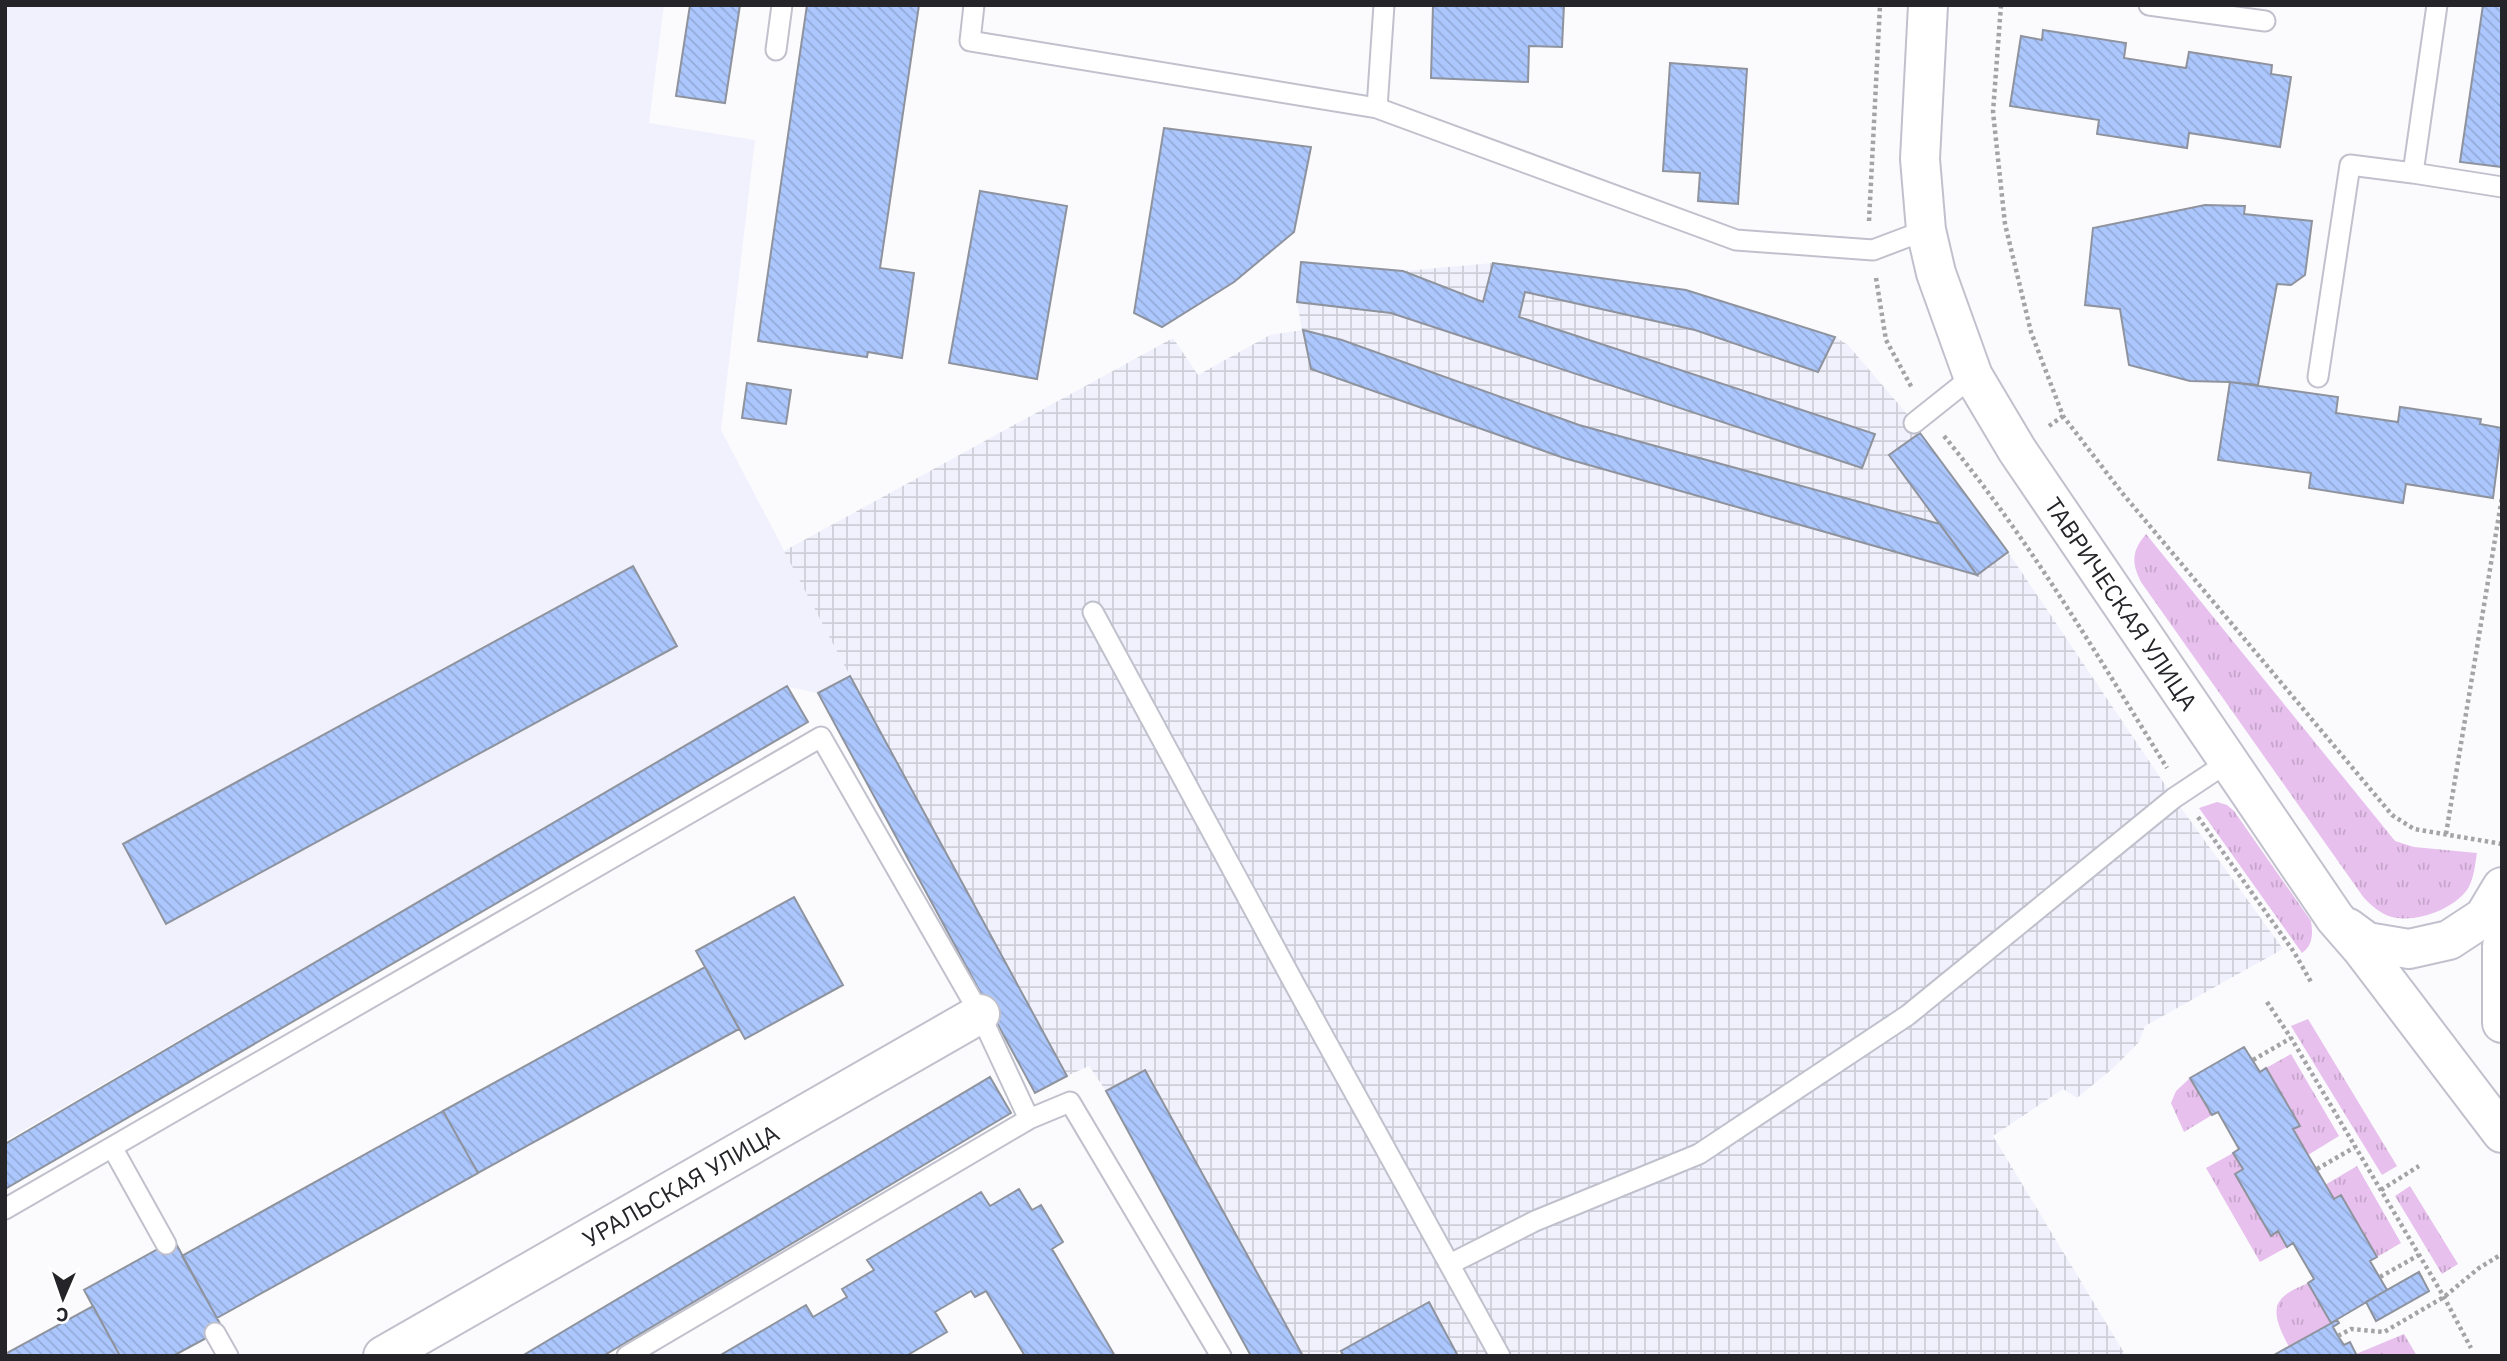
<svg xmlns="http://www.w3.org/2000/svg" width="2507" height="1361" font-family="'IBM Plex Sans',sans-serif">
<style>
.built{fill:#f0f1fc}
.industrial{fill:url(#industrial-grid)}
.grass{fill:url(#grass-tufts)}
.building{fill:url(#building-back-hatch);stroke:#8e939d;stroke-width:2}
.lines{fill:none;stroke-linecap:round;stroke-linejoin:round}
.lane-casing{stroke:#c0c1cc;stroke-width:23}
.street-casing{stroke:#c0c1cc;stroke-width:42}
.secondary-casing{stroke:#c0c1cc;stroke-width:42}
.path{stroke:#a4a4a7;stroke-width:4.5;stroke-dasharray:3.5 3.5;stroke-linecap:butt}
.lane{stroke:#fff;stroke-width:19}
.street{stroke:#fff;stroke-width:38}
.secondary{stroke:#fff;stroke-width:38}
.labels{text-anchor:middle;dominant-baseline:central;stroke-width:6;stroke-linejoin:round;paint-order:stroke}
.street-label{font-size:24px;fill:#252529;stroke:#fff}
</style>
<defs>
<pattern id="industrial-grid" width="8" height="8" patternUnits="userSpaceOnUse" patternTransform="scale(1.75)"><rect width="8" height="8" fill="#f0f1fc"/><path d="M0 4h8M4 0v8" fill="none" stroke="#ceced8"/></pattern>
<pattern id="grass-tufts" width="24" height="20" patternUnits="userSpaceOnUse" patternTransform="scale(1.75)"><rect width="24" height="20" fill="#e7c0ed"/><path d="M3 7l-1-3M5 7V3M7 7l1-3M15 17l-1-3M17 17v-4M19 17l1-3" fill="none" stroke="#c6a5cb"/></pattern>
<pattern id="building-back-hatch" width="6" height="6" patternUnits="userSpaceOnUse" patternTransform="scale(1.75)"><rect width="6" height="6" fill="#acc7fd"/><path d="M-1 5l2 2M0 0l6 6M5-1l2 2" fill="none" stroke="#94abd9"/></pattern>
</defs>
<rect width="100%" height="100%" fill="#fbfbfe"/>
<path class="built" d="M5 5H664L649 123 755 140 721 430 850 676 818 693 787 687 5 1141Z"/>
<path class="industrial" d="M1301 262 1403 271 1493 263 1686 290 1835 337 1848 345 1907 414 2008 552 2174 798 2283 949 2145 1026 2139 1042 2112 1069 2077 1098 2063 1089 1993 1136 2126 1356H1458L1428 1302 1332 1356H1303L1144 1071 1106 1091 1089 1066 1067 1076 850 676 784 551 1173 338 1198 375 1270 335 1302 330 1297 302Z"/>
<path class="grass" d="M2146 534 2395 841 2414 847 2477 853C2475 864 2474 880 2467 890 2452 910 2416 923 2392 917 2381 914 2372 906 2364 898L2141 582C2131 562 2132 551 2146 534Z
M2217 802 2227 805 2234 811 2311 921C2313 934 2313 945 2302 953L2199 808Z
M2308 1019 2397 1166 2382 1175 2291 1026Z
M2291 1054 2339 1136 2308 1155 2293 1129 2300 1125 2266 1068Z
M2190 1078 2212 1115 2184 1132 2171 1103 2176 1091Z
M2233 1153 2243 1169 2235 1174 2271 1235 2278 1231 2287 1247 2260 1262 2206 1168Z
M2357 1166 2401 1243 2377 1257 2341 1195 2334 1199 2325 1185Z
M2410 1186 2458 1264 2442 1274 2395 1196Z
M2308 1283 2331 1323 2289 1347C2282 1333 2269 1311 2282 1298 2288 1291 2300 1287 2308 1283Z
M2404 1334 2417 1356H2357L2356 1354Z"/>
<path class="building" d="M690 5H740L725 103 676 96Z
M807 5H919L880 268 914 273 902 358 868 352 867 357 758 341Z
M1433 5H1564L1562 47 1529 46 1528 82 1431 78Z
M2483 5H2502V167L2460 162Z
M2043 30 2126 43 2124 58 2186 68 2189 52 2272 65 2271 74 2291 77 2280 147 2189 133 2187 148 2097 134 2099 120 2010 106 2021 36 2042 40Z
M1670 63 1747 69 1738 204 1698 201 1700 173 1663 171Z
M1164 128 1311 147 1294 232 1234 282 1162 327 1134 313Z
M980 191 1067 206 1037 379 949 363Z
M2205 205 2245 206 2244 214 2312 221 2305 275 2291 285 2277 284 2258 385 2230 382 2190 381 2129 365 2120 309 2085 305 2093 228Z
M1301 262 1403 271 1483 302 1493 263 1686 290 1835 337 1818 372 1695 330 1525 292 1519 317 1875 434 1862 468 1391 313 1297 302Z
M1303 330 1342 340 1579 425 1940 524 1977 575 1564 458 1311 369Z
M2230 382 2338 397 2336 413 2398 422 2400 407 2481 419 2480 424 2502 428 2493 498 2406 484 2403 503 2309 488 2311 473 2218 460Z
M747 383 791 390 786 424 742 418Z
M1920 433 2008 552 1977 575 1889 455Z
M633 566 677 646 166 924 123 844Z
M850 676 1067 1076 1035 1093 818 693Z
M787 686 808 722 5 1189V1144Z
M794 897 843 985 745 1039 696 951Z
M705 967 739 1029 478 1173 443 1111Z
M2244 1047 2260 1072 2266 1068 2300 1126 2293 1129 2308 1155 2334 1199 2341 1195 2377 1257 2370 1261 2387 1290 2331 1323 2308 1283 2314 1279 2293 1243 2287 1247 2278 1231 2271 1236 2235 1174 2243 1169 2233 1153 2239 1149 2218 1112 2212 1115 2190 1078Z
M1145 1070 1303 1356H1251L1106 1091Z
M990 1077 1011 1113 603 1356H522Z
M443 1111 478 1173 217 1318 182 1256Z
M1019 1189 1032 1210 1041 1205 1063 1242 1052 1249 1115 1356H1025L986 1291 975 1297 971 1291 935 1312 947 1332 906 1356H719L806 1305 813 1317 847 1297 842 1289 874 1270 867 1260 981 1192 990 1206Z
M174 1240 223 1329 173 1356H120L84 1290Z
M2419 1272 2429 1291 2376 1321 2366 1302Z
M1429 1302 1458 1356H1343L1341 1351Z
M93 1306 120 1356H5V1354Z
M2337 1320 2339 1323 2333 1327 2338 1336 2344 1345 2350 1342 2357 1356 2274 1355Z"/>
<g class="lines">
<defs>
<path id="lane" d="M974 5 970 41 1377 108 1736 240 1873 250 1926 230
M2149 5 2265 21
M2437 5 2413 173 2502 187
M776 50 782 5
M1377 108 1384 5
M2318 377 2350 165 2413 173
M1914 423 1973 376
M1093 612 1295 985 1500 1356
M112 1147 166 1244
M5 1209 821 737 980 1014 1029 1119 1070 1102 1221 1356
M1450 1264 1535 1221 1699 1154 1908 1015 2174 798 2228 762
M215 1333 228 1356
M627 1356 1029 1119"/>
<g id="street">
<path id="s1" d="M383 1356 980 1014"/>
</g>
<g id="secondary">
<path id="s2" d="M1928 5 1920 159 1926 230 1936 273 1973 376 2017 450 2335 918 2362 949 2502 1133"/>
<path d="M2348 928 2367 942 2409 949 2449 940 2484 917 2502 887"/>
<path d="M2502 946V1023"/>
</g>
</defs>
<use href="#lane" class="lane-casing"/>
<use href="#street" class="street-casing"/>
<use href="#secondary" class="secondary-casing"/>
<path class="path" d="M2001 5 1993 112 2005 224 2031 332 2063 416 2123 494 2392 815 2414 829 2502 844
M1869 221 1880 5
M1876 278 1886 340 1912 388
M2049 426 2063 416
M1944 436C2029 539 2097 655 2167 768
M2198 817 2294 952 2311 982
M2446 834 2502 497
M2267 1002 2291 1038 2444 1297 2471 1348
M2253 1060 2291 1038
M2317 1169 2355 1147
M2381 1190 2419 1166
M2380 1277 2419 1255
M2338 1336 2351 1329 2384 1332 2444 1297 2479 1268 2502 1254"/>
<use href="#lane" class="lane"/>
<use href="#street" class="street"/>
<use href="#secondary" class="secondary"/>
</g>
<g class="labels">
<g class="street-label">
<text stroke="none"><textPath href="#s2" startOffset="651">ТАВРИЧЕСКАЯ УЛИЦА</textPath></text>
<text stroke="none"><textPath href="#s1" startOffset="343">УРАЛЬСКАЯ УЛИЦА</textPath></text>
</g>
</g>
<rect width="2507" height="1361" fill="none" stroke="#252529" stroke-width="14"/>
<g transform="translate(63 1298) rotate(182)" stroke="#ffffff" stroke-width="5" paint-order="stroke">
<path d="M0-5L12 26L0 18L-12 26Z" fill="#252529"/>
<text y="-10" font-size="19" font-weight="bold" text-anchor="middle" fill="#252529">С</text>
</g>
</svg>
